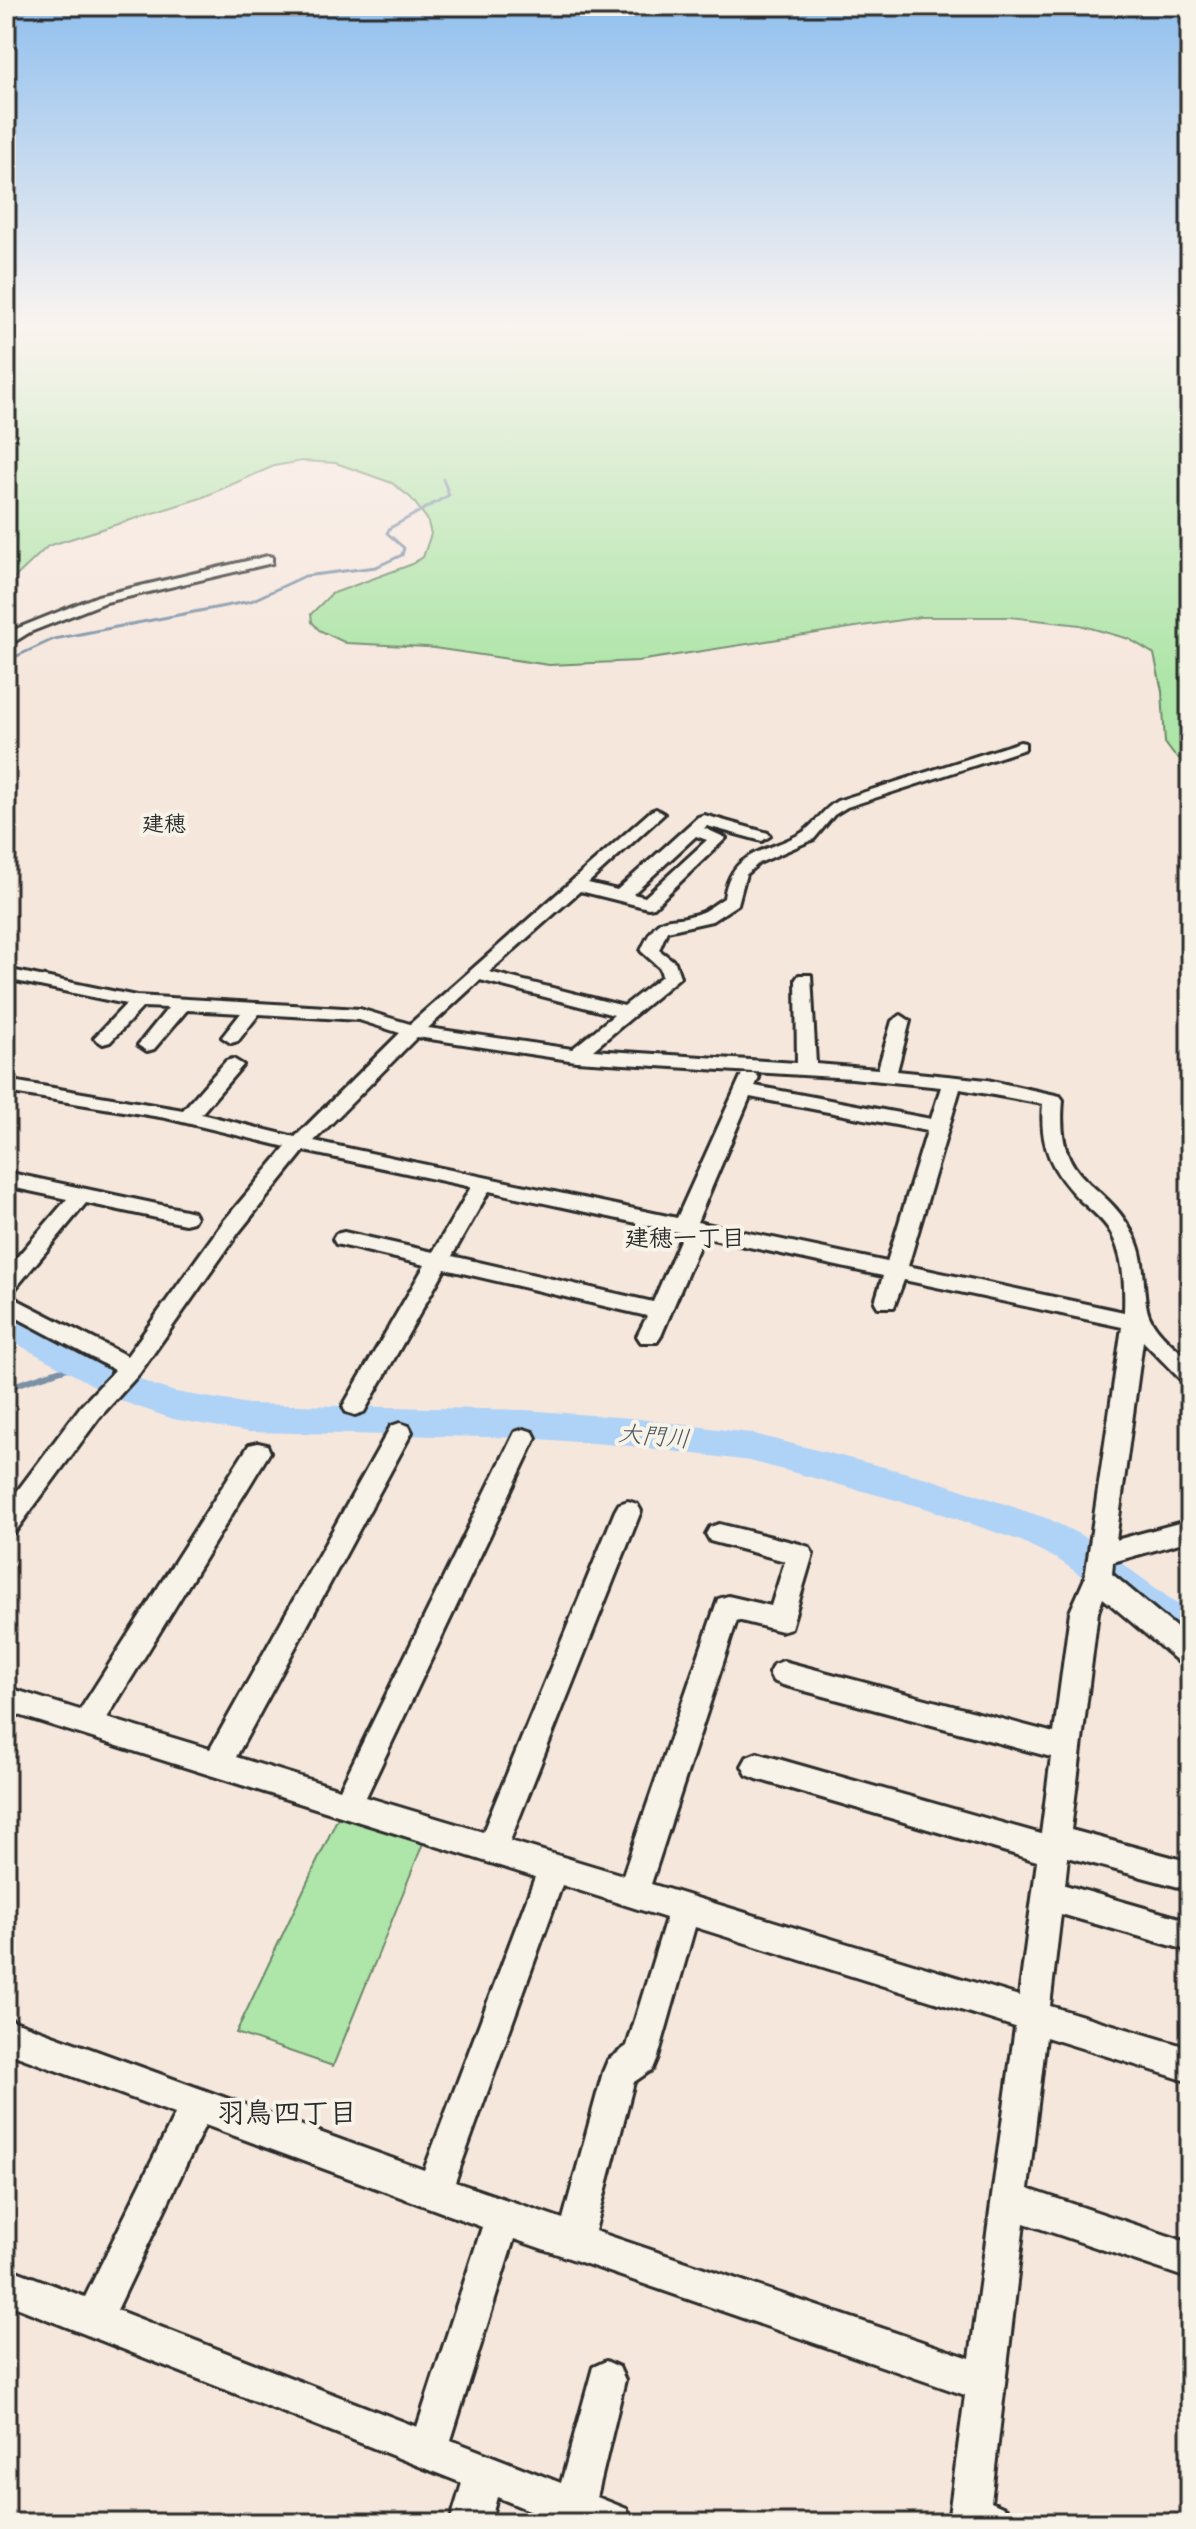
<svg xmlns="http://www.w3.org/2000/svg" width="1196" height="2529" font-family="'Shantell Sans','Klee One',sans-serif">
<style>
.green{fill:#aee5a8;stroke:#6c886a;stroke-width:2}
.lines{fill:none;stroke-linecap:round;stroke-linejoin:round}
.stream-far1{stroke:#7a90a5;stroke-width:3}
.stream{stroke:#7a90a5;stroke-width:6}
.river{fill:#afd3f7;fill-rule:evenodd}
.minor-casing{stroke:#2b2b2b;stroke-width:6}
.minor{fill:#f7f3e8;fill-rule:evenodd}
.labels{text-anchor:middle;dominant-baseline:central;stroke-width:8;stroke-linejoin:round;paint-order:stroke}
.far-quarter-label{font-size:22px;font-weight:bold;fill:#2b2b2b;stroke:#f7f3e8}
.neighbourhood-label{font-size:24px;font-weight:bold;fill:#2b2b2b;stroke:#f7f3e8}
.water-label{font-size:24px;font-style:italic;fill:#4c555e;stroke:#f7f3e8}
.near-neighbourhood-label{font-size:28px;font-weight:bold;fill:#2b2b2b;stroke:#f7f3e8}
</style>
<rect width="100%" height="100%" fill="#f6e7dd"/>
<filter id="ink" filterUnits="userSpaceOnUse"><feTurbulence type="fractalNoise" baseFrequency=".0125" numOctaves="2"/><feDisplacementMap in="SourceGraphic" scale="16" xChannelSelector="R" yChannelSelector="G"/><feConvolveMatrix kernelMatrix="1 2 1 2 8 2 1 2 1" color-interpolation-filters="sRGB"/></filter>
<g filter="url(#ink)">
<path class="green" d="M6 326H1190V765L1174 755 1165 743 1162 691 1154 654 1129 639 1080 625 1010 617H920L638 661 549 665 427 647 346 643 319 630 312 622 311 614 331 594 410 565 423 557 431 534 427 519 411 498 392 483 336 463 302 461 274 466 201 498 48 546 6 586Z
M339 1815 424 1841 333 2066 236 2033Z"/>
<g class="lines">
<path class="stream-far1" d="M6 661 54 639 251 601 305 576 376 567 402 555 404 548 387 533 390 528 449 495 443 479"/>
<path class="stream" d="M6 1388 83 1363"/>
<path class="river" d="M6 1310 18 1313 150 1384 175 1392 249 1404 525 1410 631 1418 750 1433 927 1478 1049 1519 1087 1538 1190 1613V1655L1175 1649 1109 1596 1059 1560 1021 1541 922 1507 750 1461 631 1446 525 1438 249 1432 173 1419 124 1402 6 1338Z"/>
<defs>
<path id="minor" d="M268 556 272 557V563L106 602 30 632 6 647V633L98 596Z
M1020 742 1025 743V749L847 807 834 815 814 839 759 863 746 874 738 904 712 921 667 931 659 950 675 962 680 977 593 1050 797 1063 796 979 799 975H811L816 1064 878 1069 892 1021 901 1015 910 1021 897 1071 987 1080 1060 1096 1063 1100C1055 1189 1103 1174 1134 1236 1146 1260 1142 1283 1147 1309 1151 1329 1175 1347 1190 1360V1383L1182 1381 1143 1341 1116 1540 1190 1520V1540L1113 1562 1112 1574 1190 1639V1667L1180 1663 1103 1598 1098 1612 1071 1830 1190 1862V1890L1068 1857 1065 1885 1190 1921V1951L1061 1914 1050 2006 1190 2048V2082L1046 2037 1028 2189 1190 2243V2279L1024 2223 991 2502 1007 2509 1013 2523H948L965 2395 514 2239 451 2440 561 2483 593 2367 606 2361 619 2367 625 2380 597 2497 627 2509 633 2523H560L497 2497 490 2523H450L462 2483 6 2303V2267L85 2297 175 2114 6 2052V2018L424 2170 535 1877 6 1711V1687L80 1710 249 1445 258 1443 267 1445 270 1452 107 1718 210 1749 391 1426 400 1423 409 1426 412 1432 236 1757 340 1789 512 1438 515 1432 524 1429 533 1432 536 1438 366 1797 483 1832 615 1511 619 1504 628 1501 637 1504 641 1511 510 1841 623 1875 718 1599 728 1596 771 1606 785 1561 710 1541 706 1534 710 1527 719 1524 800 1544 809 1547 813 1554 791 1628 781 1631 737 1620 651 1884 1019 1996 1037 1861 757 1779 747 1775 742 1766 747 1757 757 1753 1041 1834 1051 1757 783 1685 773 1681 769 1673 773 1665 783 1661 1054 1733 1070 1612 1085 1578 1122 1327 904 1280 894 1307H878L875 1302 883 1276 703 1237 661 1336 657 1342H641L637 1336 647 1316 445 1269 364 1412 355 1415 346 1412 343 1406 425 1265 336 1244 333 1239 336 1234 344 1232 433 1252 471 1187 304 1151 239 1232 139 1374 99 1418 15 1532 6 1535V1506L81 1406 115 1370 6 1312V1294L127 1356 223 1222 286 1147 166 1118 6 1092V1080L183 1110 226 1061 233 1059 243 1065 201 1114 295 1137 400 1033 359 1020 259 1014 238 1041 231 1043 222 1037 241 1013 187 1010 154 1049 147 1051 138 1045 168 1008 143 1007 110 1042 103 1044 94 1038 126 1004 6 979V969L136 996 360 1009 410 1024 651 811 656 809 664 814 588 883 617 890 698 817 704 815 768 833 770 836 762 841 707 826 704 828 726 838 654 907 648 908 580 891 489 972 624 1006 662 976 660 968 641 951C662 905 665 927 702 912 709 909 717 902 724 898 731 850 764 854 800 834 814 826 822 810 837 801ZM696 836 707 840 645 897 633 894ZM480 980 614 1015 572 1049 428 1028ZM417 1037 576 1061 852 1078 941 1087 931 1119 755 1086 759 1078 756 1074H742L677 1218 314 1141ZM960 1089 1043 1104C1039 1146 1052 1173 1082 1202 1091 1210 1101 1218 1108 1228 1124 1253 1125 1284 1124 1312L908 1266ZM750 1097 927 1131 887 1262 697 1222ZM489 1191 683 1233 653 1302 452 1256ZM562 1885 666 1918 627 2046 608 2060 603 2072 563 2219 455 2182ZM695 1927 1015 2027 970 2358 595 2231 634 2082 653 2069 658 2057ZM205 2125 482 2227 417 2427 117 2310Z
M6 1172 185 1210 193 1212 196 1217 193 1222 185 1224 86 1203 14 1290 6 1293V1270L67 1199 6 1186Z"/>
</defs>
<use href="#minor" class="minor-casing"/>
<use href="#minor" class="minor"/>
</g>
</g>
<linearGradient id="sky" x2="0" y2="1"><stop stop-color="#91c0ee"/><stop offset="0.48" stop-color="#fbf4f0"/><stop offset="1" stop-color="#fbf4f0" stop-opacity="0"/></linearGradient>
<rect width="1196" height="680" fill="url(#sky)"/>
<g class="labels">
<g class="far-quarter-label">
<text x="164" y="823">建穂</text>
</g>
<g class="neighbourhood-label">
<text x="685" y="1238">建穂一丁目</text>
</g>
<g class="water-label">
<text transform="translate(654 1436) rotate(5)">大門川</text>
</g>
<g class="near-neighbourhood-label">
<text x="287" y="2112">羽鳥四丁目</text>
</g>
</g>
<rect width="1196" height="2529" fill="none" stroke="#f7f3e8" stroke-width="32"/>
<rect x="16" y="16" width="1164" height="2497" fill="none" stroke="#2b2b2b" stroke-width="3" filter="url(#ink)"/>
</svg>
